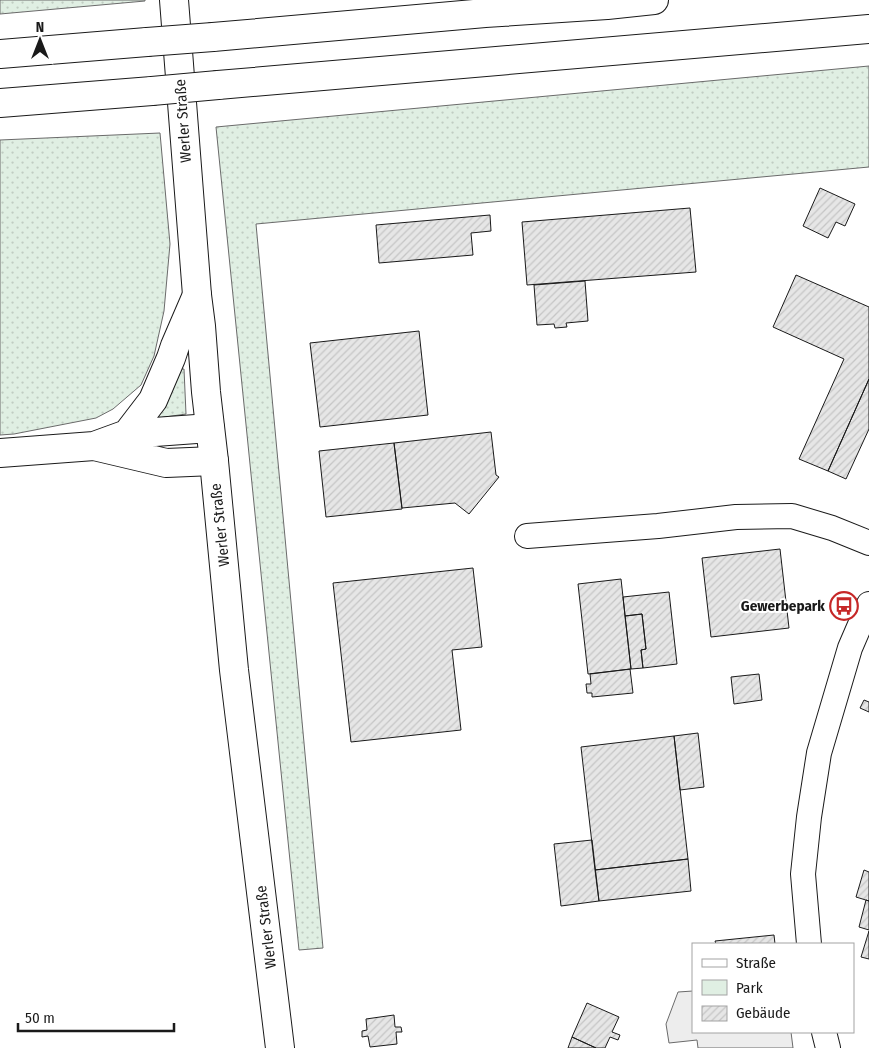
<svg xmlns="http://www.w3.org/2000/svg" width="869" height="1048" font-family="'Fira Sans Condensed',sans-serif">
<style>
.green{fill:url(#green-dots);stroke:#6a6a6a}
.parking{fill:#ededed;stroke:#6a6a6a}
.building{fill:url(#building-hatch);stroke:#1a1a1a}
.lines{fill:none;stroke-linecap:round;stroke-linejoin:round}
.minor-casing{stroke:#1a1a1a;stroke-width:26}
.major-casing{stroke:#1a1a1a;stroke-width:30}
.highway-casing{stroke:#1a1a1a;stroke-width:30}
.minor{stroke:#fff;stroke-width:24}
.major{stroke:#fff;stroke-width:28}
.highway{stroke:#fff;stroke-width:28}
.highway-bridge-casing{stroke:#1a1a1a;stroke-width:30;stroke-linecap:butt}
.highway-bridge{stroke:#fff;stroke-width:28}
.labels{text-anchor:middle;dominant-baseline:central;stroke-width:4;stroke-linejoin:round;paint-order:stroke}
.street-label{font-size:15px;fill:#1a1a1a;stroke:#fff}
.poi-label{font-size:15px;font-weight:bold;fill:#1a1a1a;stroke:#fff;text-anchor:end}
</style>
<defs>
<pattern id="green-dots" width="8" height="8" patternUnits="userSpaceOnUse" patternTransform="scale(1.25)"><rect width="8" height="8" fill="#e0efe3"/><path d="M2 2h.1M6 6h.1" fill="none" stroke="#c0ccc2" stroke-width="1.8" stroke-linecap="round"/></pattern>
<pattern id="building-hatch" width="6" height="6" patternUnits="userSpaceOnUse" patternTransform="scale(1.25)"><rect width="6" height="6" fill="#e6e6e6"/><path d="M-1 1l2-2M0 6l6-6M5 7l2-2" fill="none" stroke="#c5c5c5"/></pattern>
</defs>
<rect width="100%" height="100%" fill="#fff"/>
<path class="green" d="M0 0H145V1L0 14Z
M869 66V167L256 224 323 948 299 950 216 127Z
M160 133 170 244 164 311 154 356 141 385 113 409 96 418 14 434 0 435V140Z
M180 369H184L186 414 158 418 157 416Z"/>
<path class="parking" d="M693 991V1032H791L793 1048H698L697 1040 669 1043 666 1024 678 992Z"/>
<path class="building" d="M820 188 855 204 845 226 836 222 828 238 803 226Z
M690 208 696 272 527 285 522 222Z
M490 215 491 231 471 233 473 255 379 263 376 225Z
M796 275 869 307V379L828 471 799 459 844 359 773 327Z
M585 281 588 321 566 323 567 327 555 328 554 324 537 325 534 285Z
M419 331 428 415 320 427 310 343Z
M869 379V429L846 479 828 471Z
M491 432 496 475 499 477 469 514 455 503 402 508 394 443Z
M394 443 402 509 326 517 319 451Z
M780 549 789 628 711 637 702 558Z
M473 568 482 647 452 650 461 730 351 742 333 583Z
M621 579 631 669 588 674 578 584Z
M669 592 677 664 643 668 641 650 646 649 642 614 625 616 623 597Z
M642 614 646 649 641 650 643 668 631 669 625 616Z
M630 669 633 693 592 697V693H587L586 684H591L590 674Z
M759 674 762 700 734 704 731 677Z
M864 700 869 702V712L860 708Z
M698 733 704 787 680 790 674 736Z
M674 736 688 859 595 870 581 747Z
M592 840 599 901 561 906 554 844Z
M688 859 691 891 599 901 595 870Z
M864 870 869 872V901L856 897Z
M866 900 869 901V930L859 927Z
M869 931V959L861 957Z
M774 935 775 944H716L715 941Z
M587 1003 619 1017 612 1032 620 1035 618 1040 610 1037 605 1048H596L572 1037Z
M394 1015 395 1027H401L402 1032H396L397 1044 370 1047 368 1036 362 1037V1031L367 1030 366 1019Z
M572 1037 596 1048H568Z"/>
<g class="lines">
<defs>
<path id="minor" d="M527 536 658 526 736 517 792 516 832 528 869 543
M809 944 803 874 809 817 819 753 850 648 869 604
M824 1032 828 1048"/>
<path id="major" d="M174 0 197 295 201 326 206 392 214 461 234 670 280 1048"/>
<path id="highway" d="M213 37 485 13 607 5 654 0
M0 54 147 42
M218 85 869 29
M0 103 152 91
M127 434 153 400 171 358 175 346 197 295
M94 446 166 463 214 461
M0 453 94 446 127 434 210 428"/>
</defs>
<use href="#minor" class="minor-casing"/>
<use href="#major" class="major-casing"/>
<use href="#highway" class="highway-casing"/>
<use href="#minor" class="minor"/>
<use href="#major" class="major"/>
<use href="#highway" class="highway"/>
<defs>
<path id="highway-bridge" d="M147 42 213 37
M152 91 218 85"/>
</defs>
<use href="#highway-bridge" class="highway-bridge-casing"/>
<use href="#highway-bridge" class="highway-bridge"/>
</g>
<defs>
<symbol id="bus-ring" viewBox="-11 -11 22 22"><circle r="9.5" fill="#fff" stroke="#c62828" stroke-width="1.5"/><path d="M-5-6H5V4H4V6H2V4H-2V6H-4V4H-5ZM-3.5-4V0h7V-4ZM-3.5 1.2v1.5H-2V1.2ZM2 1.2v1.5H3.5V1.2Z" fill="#c62828"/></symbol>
</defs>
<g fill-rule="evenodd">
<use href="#bus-ring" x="828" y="590" width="32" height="32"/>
</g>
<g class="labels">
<g class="street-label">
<text transform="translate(183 121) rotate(-94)">Werler Straße</text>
<text transform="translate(220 525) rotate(-96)">Werler Straße</text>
<text transform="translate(266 927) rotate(-97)">Werler Straße</text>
</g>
<g class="poi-label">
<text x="825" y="606">Gewerbepark</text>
</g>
</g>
<rect x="692" y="943" width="162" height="90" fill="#ffffff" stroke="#a3a3a3"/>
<rect x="702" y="959" width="25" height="8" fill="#ffffff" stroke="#a3a3a3"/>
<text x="736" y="968" font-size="15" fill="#1a1a1a">Straße</text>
<rect x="702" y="980" width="25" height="15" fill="#e0efe3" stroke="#a3a3a3"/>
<text x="736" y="993" font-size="15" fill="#1a1a1a">Park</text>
<rect x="702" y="1006" width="25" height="15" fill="url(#building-hatch)" stroke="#a3a3a3"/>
<text x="736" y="1018" font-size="15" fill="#1a1a1a">Gebäude</text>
<g transform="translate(40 40)" stroke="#ffffff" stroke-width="4" paint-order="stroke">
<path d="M0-4L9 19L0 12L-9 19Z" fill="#1a1a1a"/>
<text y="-8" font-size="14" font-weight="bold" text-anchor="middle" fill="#1a1a1a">N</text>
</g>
<path d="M18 1023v8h156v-8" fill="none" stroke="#1a1a1a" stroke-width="2.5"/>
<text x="25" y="1023" font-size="15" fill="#1a1a1a" stroke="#ffffff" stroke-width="4" paint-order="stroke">50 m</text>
</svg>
